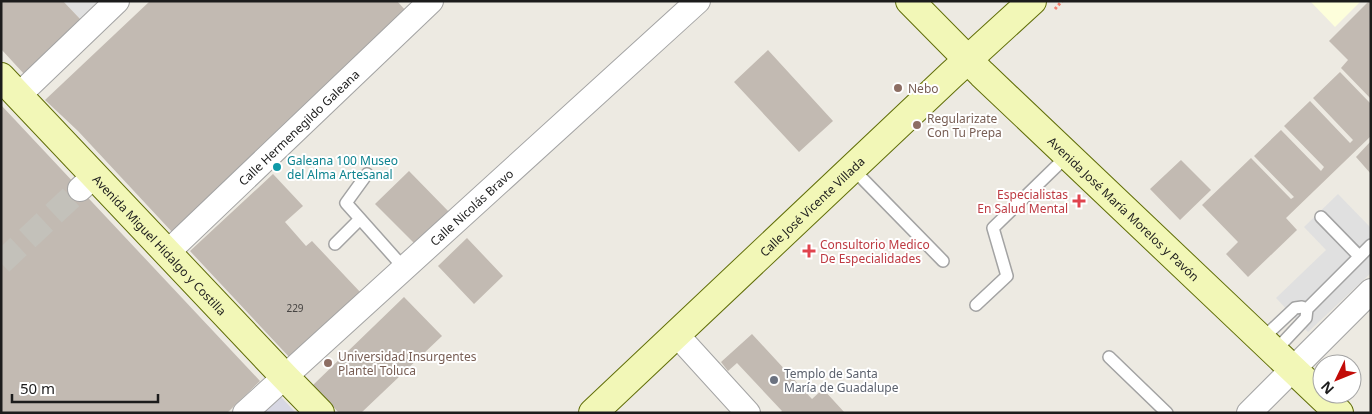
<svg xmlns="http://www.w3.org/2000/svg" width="1372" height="414" font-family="'Noto Sans',sans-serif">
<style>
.education{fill:#fdfedb}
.parking{fill:#e0e0e0}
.plaza{fill:#d7d7e3}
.building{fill:#c2bab2}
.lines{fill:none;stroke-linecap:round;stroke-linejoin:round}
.street-tunnel{stroke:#c3c1ba;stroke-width:24;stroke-dasharray:24 12;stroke-linecap:butt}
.lane-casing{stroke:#a3a3a3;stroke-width:14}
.street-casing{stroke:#a3a3a3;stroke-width:26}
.secondary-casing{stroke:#616e08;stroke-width:30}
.path{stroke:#f47d6c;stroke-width:3;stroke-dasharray:2.5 2.5;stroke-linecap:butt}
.lane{stroke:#fff;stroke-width:11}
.street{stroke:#fff;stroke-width:24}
.secondary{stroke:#f2f7b7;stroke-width:28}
.education-dot{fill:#8d6e63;stroke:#fff;stroke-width:2}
.culture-dot{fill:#0f9aa8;stroke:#fff;stroke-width:2}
.health-dot{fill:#e0444e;stroke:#fff;stroke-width:2}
.worship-dot{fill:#6b7280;stroke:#fff;stroke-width:2}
.labels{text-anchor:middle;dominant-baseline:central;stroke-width:4;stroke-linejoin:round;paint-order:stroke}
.number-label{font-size:10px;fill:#464442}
.education-label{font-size:12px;fill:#785e54;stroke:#fff;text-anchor:start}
.street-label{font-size:12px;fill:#1c1c1c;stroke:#fff}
.culture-label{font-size:12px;fill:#0d838f;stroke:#fff;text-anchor:start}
.health-label{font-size:12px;fill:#be3a42;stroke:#fff;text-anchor:end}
.worship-label{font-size:12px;fill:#5b616d;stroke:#fff;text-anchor:start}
</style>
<rect width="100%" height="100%" fill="#edeae2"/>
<path class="education" d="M1310 1H1361L1335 27Z"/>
<path class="parking" d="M63 1H101L81 20Z
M1338 194 1371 228V273L1308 332 1276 298 1326 250 1304 227Z"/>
<path class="plaza" d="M281 397 296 413H264Z"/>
<path class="building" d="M1 1H63L81 20 25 75 1 49Z
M150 1H397L406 11 173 233 78 131 45 100Z
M1369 1H1371V99L1341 68 1348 60 1329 41Z
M768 50 833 121 799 152 734 82Z
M1340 72 1371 104V136L1286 218 1297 230 1248 277 1226 254 1238 242 1202 205 1251 158 1291 199 1294 197 1254 156 1281 130 1321 171 1324 167 1284 126 1310 101 1350 143 1353 140 1313 98Z
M1 105 260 381 227 413H1Z
M1371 141V174L1356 157Z
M1181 160 1211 190 1180 220 1150 189Z
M409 171 450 213 416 245 375 204Z
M273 174 303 206 285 222 306 246 312 241 361 293 291 359 190 251Z
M467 238 503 276 474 304 438 266Z
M404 297 442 336 361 413H339L313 385Z
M752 334 812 399 823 389 845 413H780L782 411 737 363 728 371 721 362Z"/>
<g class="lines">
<path class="street-tunnel" d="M1 263 80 189"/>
<defs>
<path id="lane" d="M852 168 943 261
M367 174 346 203 404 268
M1321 217 1359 256
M335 244 360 219
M976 305 1007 276 993 228 1068 155
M1262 339 1295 308 1302 307 1307 309
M1274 352 1306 318 1307 309 1371 245
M1109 357 1167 413"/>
<g id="street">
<path d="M19 95 117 1"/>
<path d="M80 189 94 176"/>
<path id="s1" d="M167 253 431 1"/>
<path d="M676 334 748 413"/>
<path id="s2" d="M245 413 698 1"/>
<path d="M1249 413 1371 291"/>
</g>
<g id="secondary">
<path id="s3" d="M910 1 982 74 1339 413"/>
<path id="s4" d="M1 77 284 376 320 413"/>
<path id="s5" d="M593 413 951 75 1032 1"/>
</g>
</defs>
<use href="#lane" class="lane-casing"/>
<use href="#street" class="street-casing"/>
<use href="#secondary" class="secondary-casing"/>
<path class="path" d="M1055 9 1062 1"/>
<use href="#lane" class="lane"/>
<use href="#street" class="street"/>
<use href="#secondary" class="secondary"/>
</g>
<g class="education-dot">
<circle cx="898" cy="88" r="5"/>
<circle cx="917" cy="125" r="5"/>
<circle cx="328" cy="363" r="5"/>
</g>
<circle class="culture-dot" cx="277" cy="167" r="5"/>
<g class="health-dot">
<path d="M1076.5 193.5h5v5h5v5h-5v5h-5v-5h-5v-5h5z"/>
<path d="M806.5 243.5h5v5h5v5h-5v5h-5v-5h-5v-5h5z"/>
</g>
<circle class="worship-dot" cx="774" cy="380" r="5"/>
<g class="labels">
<g class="number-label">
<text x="295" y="308">229</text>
</g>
<g class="education-label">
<text x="908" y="88">Nebo</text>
<text x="927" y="118">Regularizate<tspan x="927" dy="14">Con Tu Prepa</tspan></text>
<text x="338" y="356">Universidad Insurgentes<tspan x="338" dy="14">Plantel Toluca</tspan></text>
</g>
<g class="street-label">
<text stroke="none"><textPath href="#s1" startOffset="182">Calle Hermenegildo Galeana</textPath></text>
<text stroke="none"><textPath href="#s5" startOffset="301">Calle José Vicente Villada</textPath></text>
<text stroke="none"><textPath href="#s2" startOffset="306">Calle Nicolás Bravo</textPath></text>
<text stroke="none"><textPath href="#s3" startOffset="298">Avenida José María Morelos y Pavón</textPath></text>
<text stroke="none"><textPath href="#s4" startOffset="231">Avenida Miguel Hidalgo y Costilla</textPath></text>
</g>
<g class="culture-label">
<text x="287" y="160">Galeana 100 Museo<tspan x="287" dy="14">del Alma Artesanal</tspan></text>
</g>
<g class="health-label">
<text x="1068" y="194">Especialistas<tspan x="1068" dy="14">En Salud Mental</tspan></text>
<text x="820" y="244" text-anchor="start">Consultorio Medico<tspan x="820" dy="14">De Especialidades</tspan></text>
</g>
<g class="worship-label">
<text x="784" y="373">Templo de Santa<tspan x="784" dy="14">María de Guadalupe</tspan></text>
</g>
</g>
<rect width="1372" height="414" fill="none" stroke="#1c1c1c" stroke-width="5"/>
<g transform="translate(1337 379) rotate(227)"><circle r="24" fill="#ffffff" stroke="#a4a4a4"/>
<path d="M0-4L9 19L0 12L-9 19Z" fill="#c20b07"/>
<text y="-8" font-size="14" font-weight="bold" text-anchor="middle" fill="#1c1c1c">N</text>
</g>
<path d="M12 394v8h146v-8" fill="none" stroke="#1c1c1c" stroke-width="2.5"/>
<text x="20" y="394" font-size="15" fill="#1c1c1c" stroke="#ffffff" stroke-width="4" paint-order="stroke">50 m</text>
</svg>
